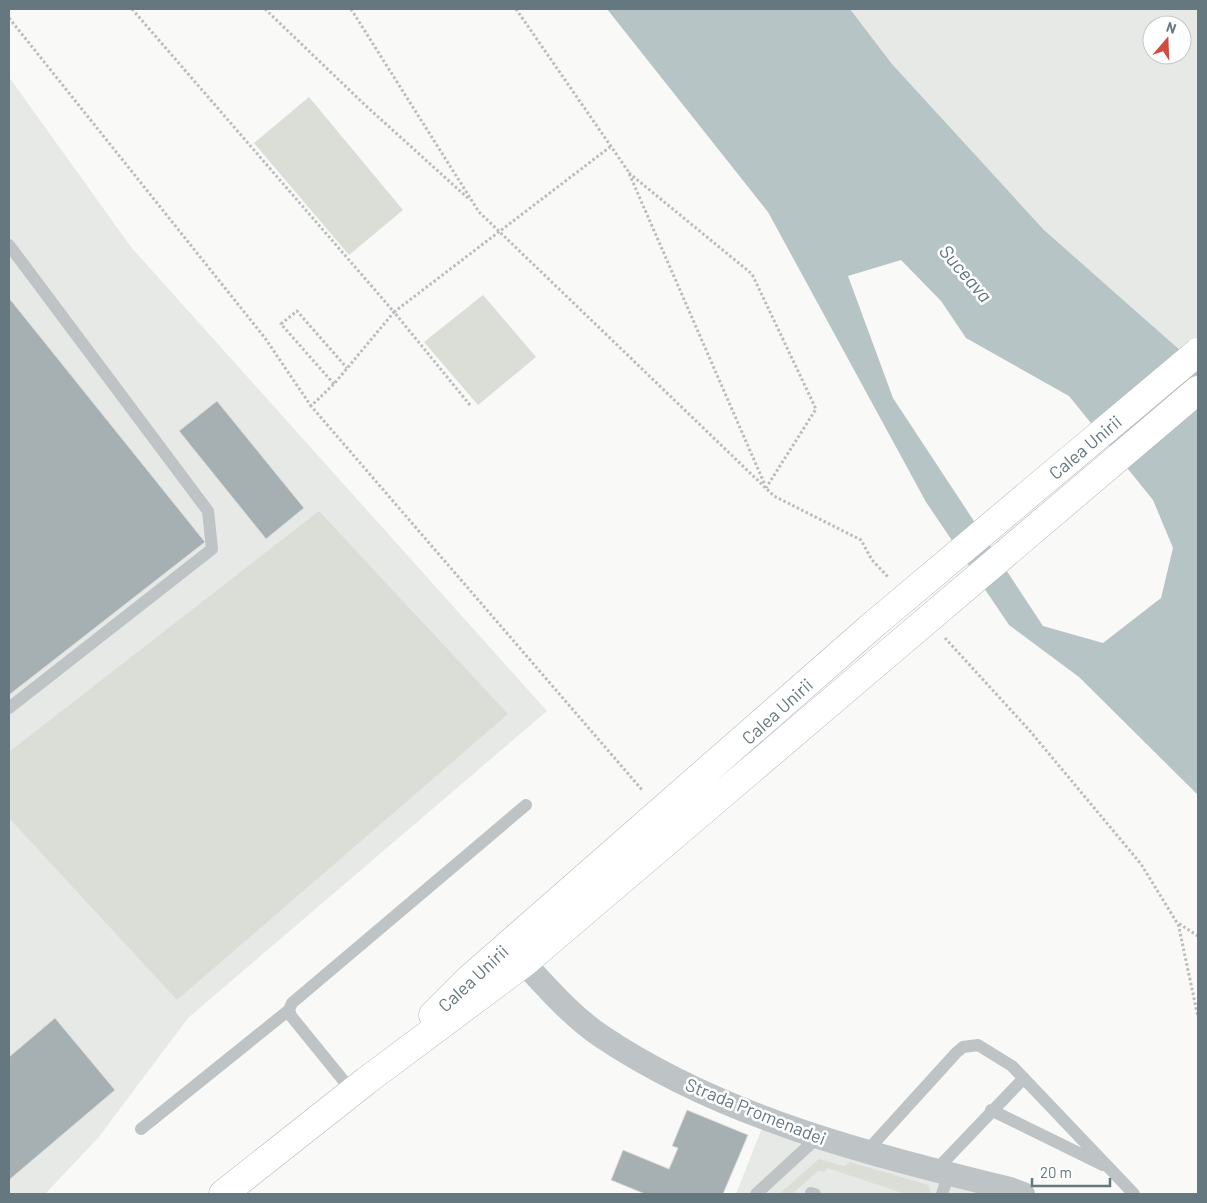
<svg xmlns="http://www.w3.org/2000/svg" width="1207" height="1203" font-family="Barlow,sans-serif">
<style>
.built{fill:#e7e9e7;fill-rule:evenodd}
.green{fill:#daded7}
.water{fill:#b7c4c6;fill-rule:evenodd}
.building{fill:#a6b0b3;stroke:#dbdbd9}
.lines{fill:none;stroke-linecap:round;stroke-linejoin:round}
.primary-casing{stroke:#b2b8bb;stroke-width:29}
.path{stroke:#b9bdbf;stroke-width:3;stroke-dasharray:2.5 2.5;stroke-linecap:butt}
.lane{stroke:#bec4c6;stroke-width:12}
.street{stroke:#bec4c6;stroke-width:24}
.primary{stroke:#fff;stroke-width:28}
.primary-bridge-casing{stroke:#b2b8bb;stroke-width:29;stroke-linecap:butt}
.primary-bridge{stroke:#fff;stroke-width:28}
.labels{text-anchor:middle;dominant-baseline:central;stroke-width:5;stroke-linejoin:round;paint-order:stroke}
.street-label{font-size:18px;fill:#66787f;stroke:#fff}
.water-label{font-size:19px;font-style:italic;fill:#627679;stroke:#fff}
</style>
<rect width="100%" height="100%" fill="#f9f9f7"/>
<path class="built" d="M850 9H1198V366L1044 230 892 64ZM1152 25H1182V55H1152Z
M9 77 131 247 547 711 188 1018 98 1138 45 1194H9Z
M762 1128 1021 1194H736Z"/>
<path class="green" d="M309 97 403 210 349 255 254 143Z
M483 295 536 357 478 405 424 342Z
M319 511 508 714 177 1000 9 818V752Z
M819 1159 844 1166 850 1162 928 1185 931 1192 929 1194H905L827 1168 825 1172 818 1171 792 1194H779Z"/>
<path class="water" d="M607 9H850L892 64 1044 230 1198 366V795L1079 677 1009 625 926 502 768 212ZM901 260 941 301 966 338 1069 396 1153 500 1173 548 1161 598 1103 643 1043 626 893 398 848 276Z"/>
<path class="building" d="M9 298 205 542 9 695Z
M217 401 304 508 266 539 179 431Z
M55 1018 115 1090 9 1180V1057Z
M687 1110 748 1135 723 1194H645L611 1180 623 1150 669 1169 678 1148 672 1146Z"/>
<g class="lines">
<defs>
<path id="primary" d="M433 1015 469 979 873 625
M223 1194 366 1081 524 963 893 649"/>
</defs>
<use href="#primary" class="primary-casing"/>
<path class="path" d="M132 9 394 312 334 384 311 406 643 791
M265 9 365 105 470 200
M351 9 479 212 774 496 861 540 872 560 888 577
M516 9 628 171 765 485
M9 18 265 338 311 406
M629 173 752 274 816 409 766 488
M334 384 281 324 297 311 347 368
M470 405 394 312 610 147
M945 638 1030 731 1141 864 1179 926
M1198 936 1178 923 1198 1017"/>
<path class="lane" d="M9 245 208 511 212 549 9 708
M352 1091 291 1016 289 1010 292 1003 526 805
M991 1110 1103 1165
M141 1129 289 1010
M866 1152 956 1053 963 1047 978 1045 1012 1066 1134 1194
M936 1170 1024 1078
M811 1193 815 1194
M756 1194 817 1138
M942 1194 949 1173"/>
<path class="street" d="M511 949C539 978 567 1013 601 1036 723 1118 869 1154 1010 1189L1023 1194"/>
<use href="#primary" class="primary"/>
<defs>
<path id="primary-bridge" d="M873 625 1198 352
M893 649 1198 390"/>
</defs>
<use href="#primary-bridge" class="primary-bridge-casing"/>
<use href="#primary-bridge" class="primary-bridge"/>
</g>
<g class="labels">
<g class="street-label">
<text transform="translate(1085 447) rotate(-40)">Calea Unirii</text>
<text transform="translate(777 711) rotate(-42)">Calea Unirii</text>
<text transform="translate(473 978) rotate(-43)">Calea Unirii</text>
<text transform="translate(756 1111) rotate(22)">Strada Promenadei</text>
</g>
<g class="water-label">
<text transform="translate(966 273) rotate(49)">Suceava</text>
</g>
</g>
<rect width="1207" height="1203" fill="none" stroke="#66787f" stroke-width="20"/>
<g transform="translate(1167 40) rotate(19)"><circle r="24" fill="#ffffff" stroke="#c2c9cc"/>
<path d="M0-4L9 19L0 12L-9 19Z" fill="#d24b3e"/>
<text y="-8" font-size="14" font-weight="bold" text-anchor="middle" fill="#66787f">N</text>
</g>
<path d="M1032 1178v8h78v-8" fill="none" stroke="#66787f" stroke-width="2.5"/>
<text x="1040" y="1178" font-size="15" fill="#66787f" stroke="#ffffff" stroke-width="4" paint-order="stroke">20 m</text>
</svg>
